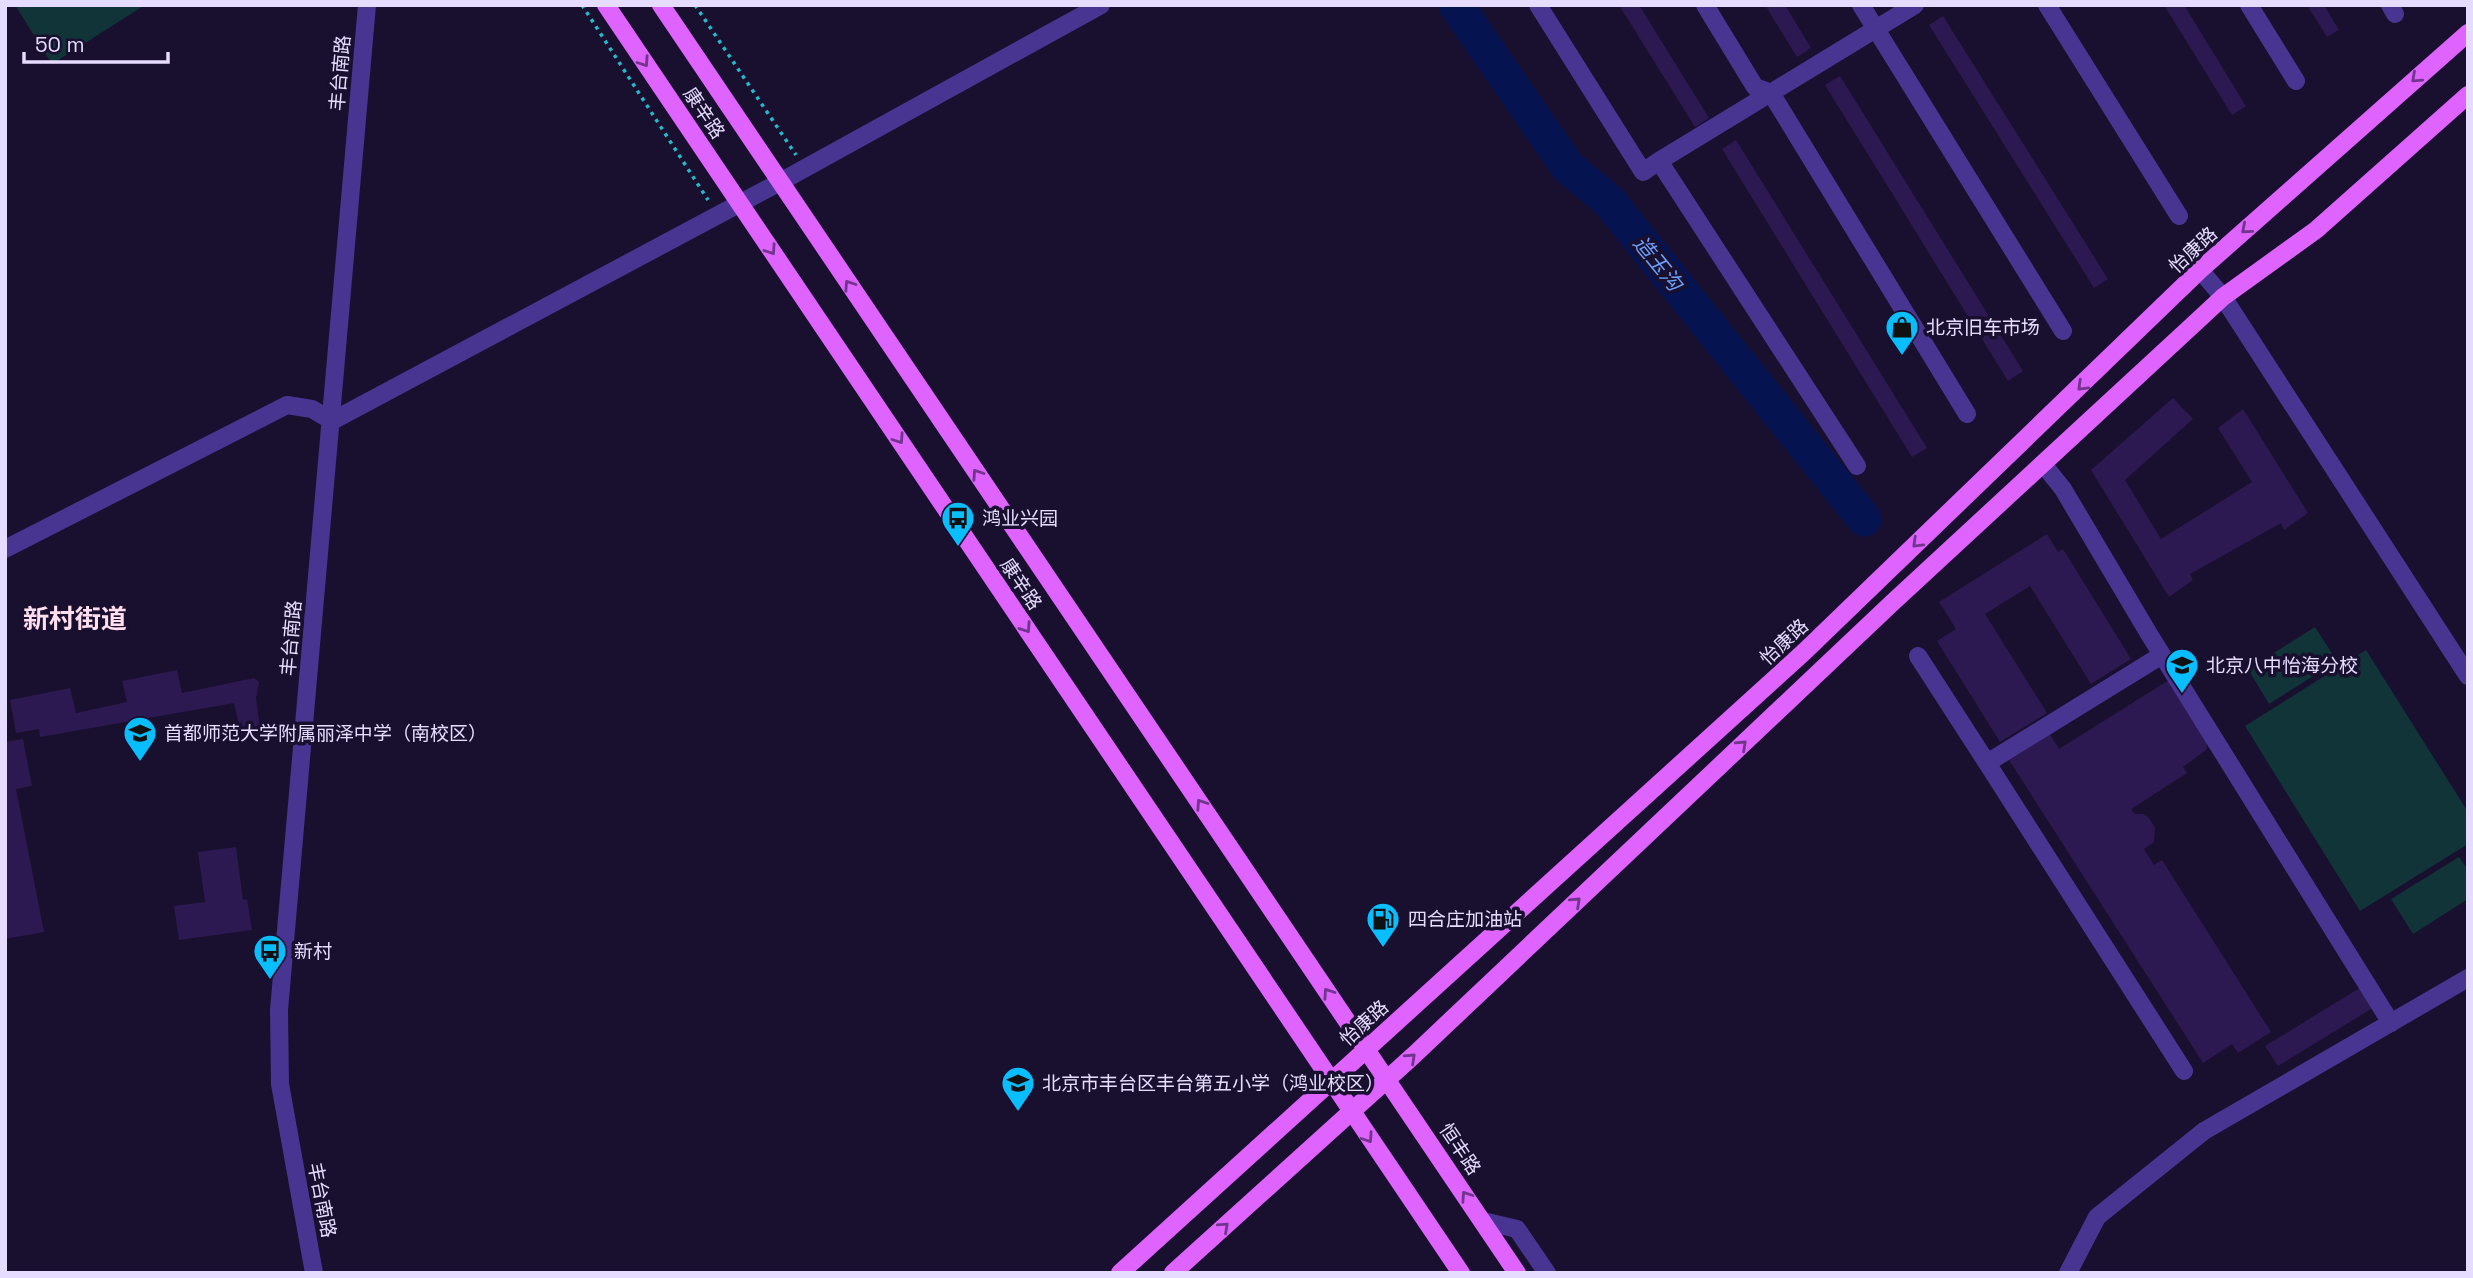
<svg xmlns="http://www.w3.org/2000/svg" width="2473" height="1278" font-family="'Space Grotesk','Noto Sans SC',sans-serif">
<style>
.green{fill:#113439}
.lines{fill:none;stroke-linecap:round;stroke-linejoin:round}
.river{stroke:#051451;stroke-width:35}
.building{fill:#2d1951}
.path{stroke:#23bacc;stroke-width:3.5;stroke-dasharray:3.5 5;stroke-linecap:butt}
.minor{stroke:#483592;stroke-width:18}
.major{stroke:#de63ff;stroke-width:18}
.oneway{stroke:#72358c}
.labels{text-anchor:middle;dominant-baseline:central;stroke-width:7;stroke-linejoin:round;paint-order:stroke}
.street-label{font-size:19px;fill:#e6dcff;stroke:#190f2e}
.poi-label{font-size:19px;fill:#e6dcff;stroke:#190f2e;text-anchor:start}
.water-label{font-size:21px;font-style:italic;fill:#6aa1ff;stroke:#190f2e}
.district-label{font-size:26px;font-weight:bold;fill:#ffdeed;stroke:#190f2e}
</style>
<rect width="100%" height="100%" fill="#190f2e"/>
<path class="green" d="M15 5H145L52 64Z
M2315 627 2337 661 2269 704 2248 669Z
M2366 650 2468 812V844L2360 911 2245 726Z
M2459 857 2468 870V899L2413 934 2391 899Z"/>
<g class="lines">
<path class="river" d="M1456 5 1568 167 1609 201 1864 519"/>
</g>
<path class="building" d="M1619 5H1639L1709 118 1695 127Z
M1765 5H1785L1811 48 1797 57Z
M2164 5H2184L2246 106 2232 115Z
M2307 5H2324L2339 30 2327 37Z
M1943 16 2108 279 2094 288 1929 25Z
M1840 76 2023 371 2008 381 1825 85Z
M1736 140 1927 448 1912 457 1722 149Z
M2173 398 2193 419 2125 480 2161 539 2252 482 2218 428 2243 409 2308 513 2284 530 2281 523 2190 574 2193 580 2169 597 2091 470Z
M2047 534 2058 552 2063 549 2131 659 2091 684 2030 586 1985 614 2047 713 2000 742 1937 641 1956 629 1939 602Z
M177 670 182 693 254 678 259 682 256 698 261 736 242 738 234 703 40 737 39 729 16 733 10 700 70 688 76 713 127 702 122 681Z
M2169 680 2208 741 2206 750 2183 767 2187 773 2131 809 2135 814H2143L2149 818 2155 828 2154 842 2144 849 2154 865 2162 860 2271 1032 2238 1053 2232 1044 2203 1063 2009 760 2050 734 2059 749Z
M23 739 32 786 16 789 44 932 5 939V742Z
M236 847 243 900 247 899 252 930 179 940 174 906 205 902 198 852Z
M2363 986 2376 1006 2278 1066 2265 1046Z"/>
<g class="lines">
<path class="path" d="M582 5 708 200
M695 5 796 155"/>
<path class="minor" d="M1538 5 1643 172 1659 161
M1705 5 1755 87 1771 93 1967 414
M1861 5 2063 331
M2047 5 2179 216
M2249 5 2296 81
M2390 5 2395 14
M2200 270 2223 297 2468 676
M2043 464 2063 489 2149 634 2391 1023
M1857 466 1659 161 1915 5
M5 549 287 405 312 409 332 421 780 182 1101 5
M2162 655 1987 763 2184 1071
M1918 656 1987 763
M1483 1221 1517 1229 1547 1273
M314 1273 280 1084 279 1010 367 5
M2068 1273 2097 1217 2204 1131 2468 978"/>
<path class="major" d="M606 5 1461 1273
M661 5 1517 1273
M1120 1273 1804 652 2200 270 2468 33
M1173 1273 1414 1055 1892 603 2195 323 2223 297 2316 230 2468 95"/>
</g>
<defs><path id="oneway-chevron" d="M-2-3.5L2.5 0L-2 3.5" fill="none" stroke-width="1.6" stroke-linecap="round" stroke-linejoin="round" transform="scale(1.75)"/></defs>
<g class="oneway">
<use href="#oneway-chevron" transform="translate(644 62) rotate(56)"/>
<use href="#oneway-chevron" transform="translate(2416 78) rotate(138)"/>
<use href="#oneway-chevron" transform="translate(2246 229) rotate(139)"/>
<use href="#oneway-chevron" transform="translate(771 250) rotate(56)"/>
<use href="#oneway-chevron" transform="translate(849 285) rotate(-124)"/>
<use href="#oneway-chevron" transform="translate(2082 386) rotate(136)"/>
<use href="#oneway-chevron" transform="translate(899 439) rotate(56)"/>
<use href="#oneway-chevron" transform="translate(977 474) rotate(-124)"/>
<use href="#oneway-chevron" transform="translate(1917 543) rotate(136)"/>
<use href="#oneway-chevron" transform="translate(1026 628) rotate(56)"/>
<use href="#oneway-chevron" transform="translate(1742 745) rotate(-43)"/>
<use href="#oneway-chevron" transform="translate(1201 804) rotate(-124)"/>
<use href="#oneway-chevron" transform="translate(1576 902) rotate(-43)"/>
<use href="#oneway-chevron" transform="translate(1328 993) rotate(-124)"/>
<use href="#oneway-chevron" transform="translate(1411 1058) rotate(-43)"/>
<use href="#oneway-chevron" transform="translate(1368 1138) rotate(56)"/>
<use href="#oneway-chevron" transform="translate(1466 1196) rotate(-124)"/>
<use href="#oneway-chevron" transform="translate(1224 1227) rotate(-42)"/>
</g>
<defs>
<symbol id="shop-pin" viewBox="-11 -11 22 30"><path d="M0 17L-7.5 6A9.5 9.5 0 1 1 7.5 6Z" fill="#08beff" stroke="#190f2e"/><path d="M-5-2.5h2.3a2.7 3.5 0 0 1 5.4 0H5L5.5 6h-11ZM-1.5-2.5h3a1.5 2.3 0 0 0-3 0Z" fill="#111"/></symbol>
<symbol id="bus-pin" viewBox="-11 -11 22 30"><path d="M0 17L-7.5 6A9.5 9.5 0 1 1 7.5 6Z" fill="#08beff" stroke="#190f2e"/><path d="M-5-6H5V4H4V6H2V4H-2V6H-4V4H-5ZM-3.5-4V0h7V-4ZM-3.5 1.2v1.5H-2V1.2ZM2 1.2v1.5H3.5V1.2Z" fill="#111"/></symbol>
<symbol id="school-pin" viewBox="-11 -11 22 30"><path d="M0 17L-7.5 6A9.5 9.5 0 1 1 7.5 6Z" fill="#08beff" stroke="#190f2e"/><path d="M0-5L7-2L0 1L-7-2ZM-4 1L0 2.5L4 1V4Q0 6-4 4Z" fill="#111"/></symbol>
<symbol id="fuel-pin" viewBox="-11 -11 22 30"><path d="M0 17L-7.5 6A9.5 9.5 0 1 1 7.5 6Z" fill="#08beff" stroke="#190f2e"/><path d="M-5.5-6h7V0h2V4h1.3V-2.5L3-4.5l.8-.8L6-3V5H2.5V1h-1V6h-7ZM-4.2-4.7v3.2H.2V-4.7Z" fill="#111"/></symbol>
</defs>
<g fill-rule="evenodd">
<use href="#shop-pin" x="1883" y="308" width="38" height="52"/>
<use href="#bus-pin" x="939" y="499" width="38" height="52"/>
<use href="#school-pin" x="2163" y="646" width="38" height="52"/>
<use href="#school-pin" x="121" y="714" width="38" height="52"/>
<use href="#fuel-pin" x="1364" y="900" width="38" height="52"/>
<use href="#bus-pin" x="251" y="932" width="38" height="52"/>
<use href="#school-pin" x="999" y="1064" width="38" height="52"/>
</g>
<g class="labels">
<g class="street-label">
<text transform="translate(340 73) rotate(-85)">丰台南路</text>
<text transform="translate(704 113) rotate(56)">康辛路</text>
<text transform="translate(2193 250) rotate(-43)">怡康路</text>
<text transform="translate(1021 584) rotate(56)">康辛路</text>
<text transform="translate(291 638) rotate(-85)">丰台南路</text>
<text transform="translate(1784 642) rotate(-43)">怡康路</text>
<text transform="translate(1364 1023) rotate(-42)">怡康路</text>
<text transform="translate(1460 1149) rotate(56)">恒丰路</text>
<text transform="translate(322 1200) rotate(79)">丰台南路</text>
</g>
<g class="poi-label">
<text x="1926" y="327">北京旧车市场</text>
<text x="982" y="518">鸿业兴园</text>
<text x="2206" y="665">北京八中怡海分校</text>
<text x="164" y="733">首都师范大学附属丽泽中学（南校区）</text>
<text x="1408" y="919">四合庄加油站</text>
<text x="294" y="951">新村</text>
<text x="1042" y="1083">北京市丰台区丰台第五小学（鸿业校区）</text>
</g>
<g class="water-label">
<text transform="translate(1658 263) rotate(51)">造玉沟</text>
</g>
<g class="district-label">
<text x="75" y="619">新村街道</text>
</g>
</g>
<rect width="2473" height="1278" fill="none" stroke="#e6dcff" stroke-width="14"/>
<path d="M24 52v10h144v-10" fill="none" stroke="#e6dcff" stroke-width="3.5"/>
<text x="35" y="52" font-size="21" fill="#e6dcff" stroke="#190f2e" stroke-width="5" paint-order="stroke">50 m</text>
</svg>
